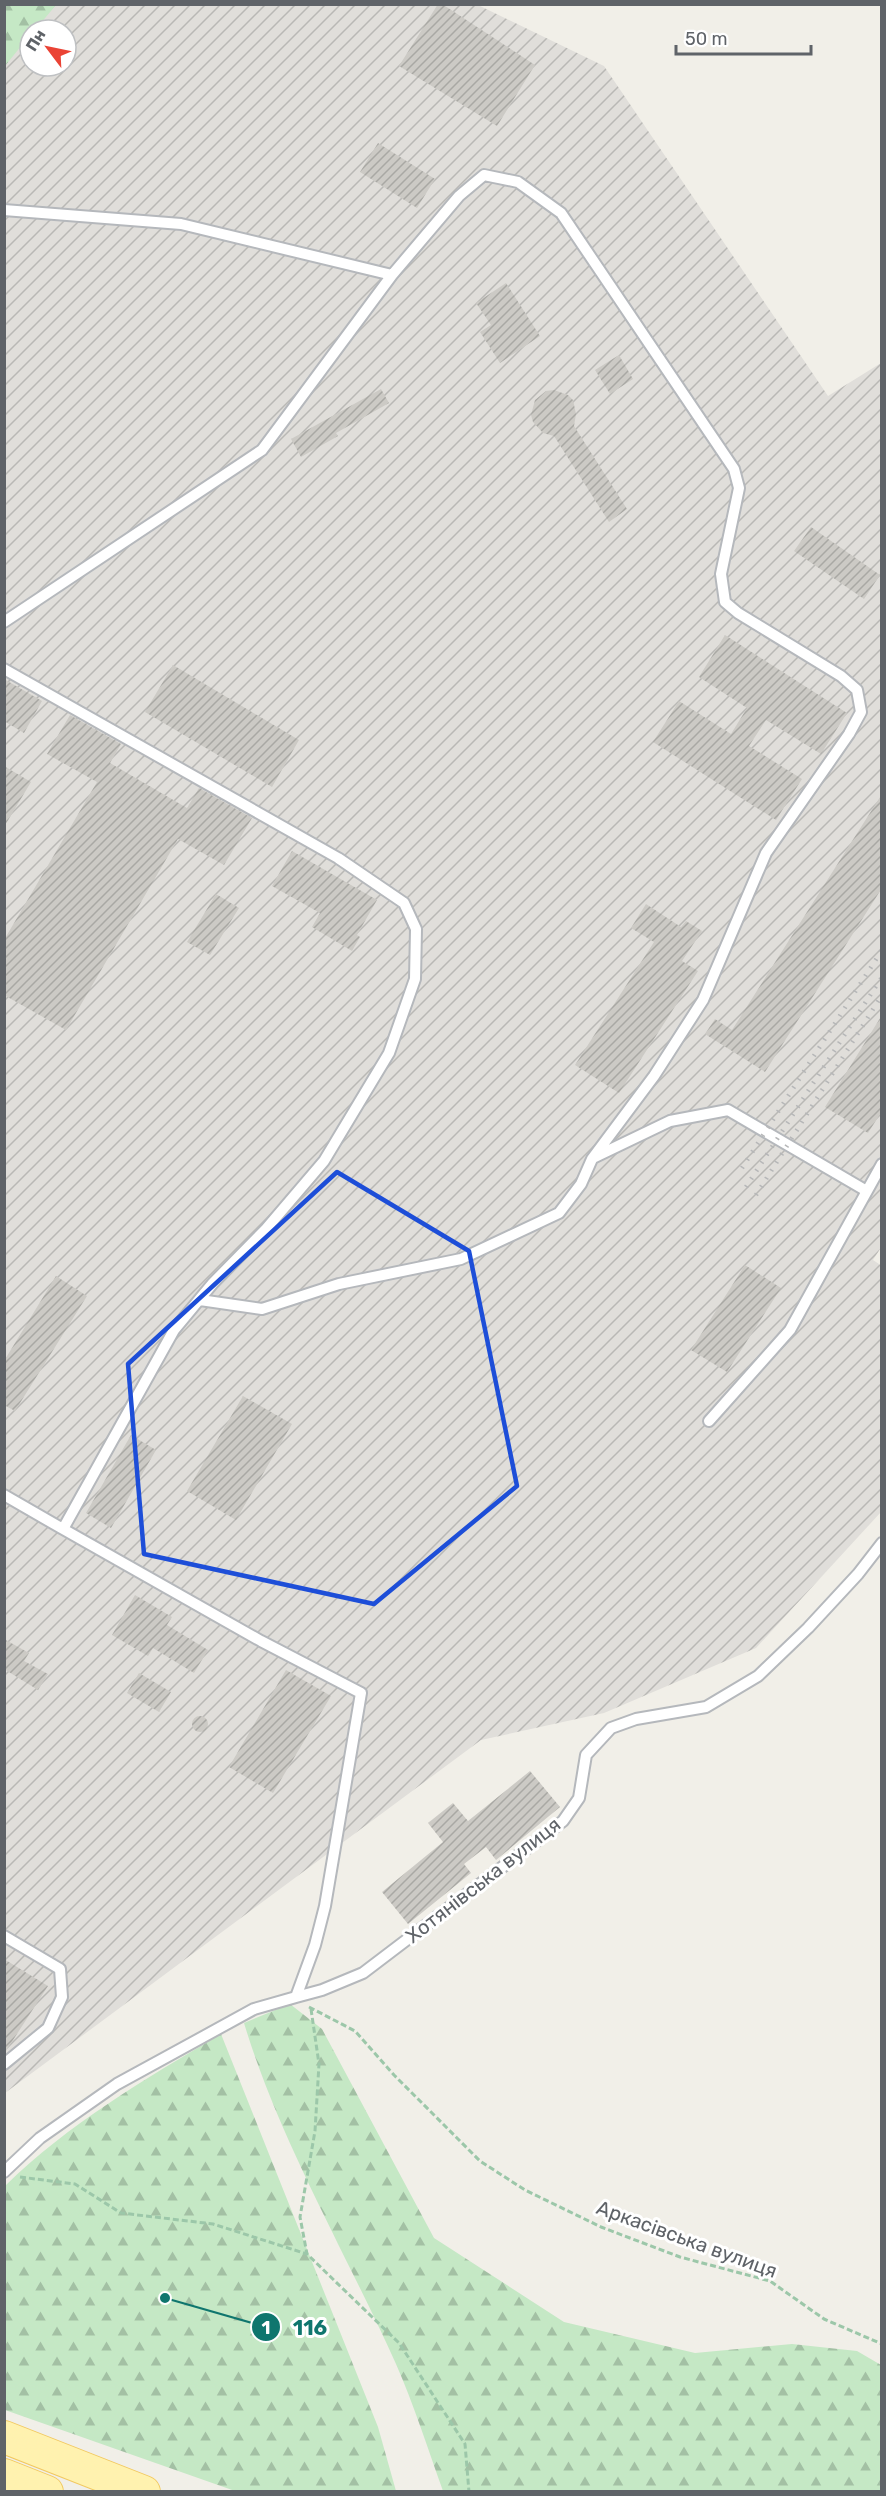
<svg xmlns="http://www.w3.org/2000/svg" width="886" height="2496" font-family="Rubik,sans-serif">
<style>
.industrial{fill:url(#industrial-furrows);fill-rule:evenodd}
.forest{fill:url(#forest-firs)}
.building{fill:url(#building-hatch)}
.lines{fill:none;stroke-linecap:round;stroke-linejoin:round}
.lane-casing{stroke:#b5b8bc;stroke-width:14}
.primary-casing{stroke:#f2c960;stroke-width:34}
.path{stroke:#9cc7a9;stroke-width:3;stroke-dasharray:6 3;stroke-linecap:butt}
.lane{stroke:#fff;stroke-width:10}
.primary{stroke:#fff2af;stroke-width:32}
.rail{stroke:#b6b7b8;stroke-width:4.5;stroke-dasharray:1.5 8;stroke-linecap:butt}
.marked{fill:none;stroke:#1d4ed8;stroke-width:4.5;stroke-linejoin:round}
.labels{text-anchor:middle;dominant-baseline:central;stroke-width:6;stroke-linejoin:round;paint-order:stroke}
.street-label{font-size:20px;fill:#5f6368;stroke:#fff}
.leader{fill:none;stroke:#0f766e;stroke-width:2}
.callout-dot{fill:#0f766e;stroke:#fff;stroke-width:2}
.mark-label{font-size:18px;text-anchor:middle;font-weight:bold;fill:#fff}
.callout-label{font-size:21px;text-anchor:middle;font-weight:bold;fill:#0f766e;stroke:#fff;stroke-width:6;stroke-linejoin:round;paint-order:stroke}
</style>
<defs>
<pattern id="industrial-furrows" width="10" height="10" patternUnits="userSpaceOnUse" patternTransform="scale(1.5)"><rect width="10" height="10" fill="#e0deda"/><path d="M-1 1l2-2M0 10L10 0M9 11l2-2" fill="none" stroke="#b9b8b5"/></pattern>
<pattern id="forest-firs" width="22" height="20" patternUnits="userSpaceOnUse" patternTransform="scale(1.5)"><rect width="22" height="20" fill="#c5e8c5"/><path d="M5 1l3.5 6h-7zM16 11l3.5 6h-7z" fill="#a3c0a4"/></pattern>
<pattern id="building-hatch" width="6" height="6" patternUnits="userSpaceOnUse" patternTransform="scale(1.5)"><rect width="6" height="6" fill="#cccac5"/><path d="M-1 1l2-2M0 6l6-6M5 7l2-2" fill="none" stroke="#a9a8a4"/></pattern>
</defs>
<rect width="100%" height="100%" fill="#f1efe8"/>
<path class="industrial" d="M5 5H478L604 66 828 396 881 363 882 1246 873 1260 882 1266 881 1512 756 1648 604 1713 481 1740 5 2093ZM30 30H66V66H30Z"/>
<path class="forest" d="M5 4 56 5 35 30H30V35L5 66Z
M290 2004 322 2029 434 2238 564 2322 695 2353 792 2344 857 2351 881 2365V2491H443C428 2449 414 2405 396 2364 346 2253 279 2139 244 2023Z
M221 2034 378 2427 396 2491H235L5 2410V2186C68 2124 145 2079 221 2034Z"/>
<path class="building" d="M438 4H442L535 65 497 126 399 66Z
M378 143 435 179 417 208 360 172Z
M506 283 540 336 500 363 480 332 491 325 476 303Z
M619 355 633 379 610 394 595 370Z
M381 389 389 403 336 433 338 436 301 457 291 439Z
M554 390 568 395 573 400 576 414 574 426 627 509 609 522 554 436 543 433 533 422 531 415 535 400 546 391Z
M811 527 880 575 864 599 794 551Z
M725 635 847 713 821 754 766 720 749 746 802 779 776 820 653 742 679 701 731 734 747 708 699 677Z
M173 665 299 740 272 787 145 712Z
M4 679 42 701 24 733 4 721Z
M70 715 121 744 110 763 187 808 199 788 252 818 224 865 178 839 66 1030 4 995V940L97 782 47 754Z
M4 766 31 782 4 827Z
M882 794V888L765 1072 705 1034 715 1019 732 1030Z
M292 851 377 900 357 935 360 937 352 951 312 927 320 913 272 886Z
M216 894 239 908 210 955 187 942Z
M646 904 681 927 686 921 702 931 682 961 698 971 619 1093 575 1065 654 942 631 928Z
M882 1015V1111L868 1133 825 1107Z
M745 1265 781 1288 727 1372 691 1350Z
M56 1276 87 1296 15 1411 4 1405V1361Z
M243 1396 292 1424 236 1520 187 1491Z
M131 1435 156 1450 111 1528 86 1513Z
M135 1595 172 1617 167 1625 208 1650 194 1673 153 1648 148 1656 112 1635Z
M4 1639 29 1653 24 1661 48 1674 38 1690 4 1669Z
M286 1670 331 1696 273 1793 229 1767Z
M139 1673 171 1692 159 1712 127 1693Z
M192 1724a8 8 0 1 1 16 0a8 8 0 1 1-16 0Z
M530 1771 560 1807 496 1860 486 1847 464 1864 471 1873 408 1924 382 1892 443 1842 428 1823 453 1803 468 1821Z
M4 1959 48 1986 4 2054Z"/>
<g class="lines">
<defs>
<path id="lane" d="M4 210 181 224 392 275
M4 622 262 450 392 275 459 196 484 175 518 182 561 213 734 469 739 488 721 574 725 602 738 613 841 676 857 690 861 712 849 734 766 853 703 1000 654 1076 592 1159 581 1184 559 1213 461 1259 339 1284 262 1309 200 1300
M4 669 338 858 404 903 416 929 415 979 389 1053 324 1161 266 1229 213 1283 174 1330 63 1529 261 1641 361 1693 325 1906 315 1945 296 1997 254 2009 117 2084 40 2138 4 2172
M595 1157 670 1121 728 1110 865 1190
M709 1421 790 1330 882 1164
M4 1495 63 1529
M4 1936 60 1969 62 1997 48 2028 4 2064
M296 1997 322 1990 363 1973 563 1821 579 1798 586 1755 611 1728 636 1719 706 1707 758 1676 808 1628 858 1574 882 1543"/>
<path id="primary" d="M4 2437 144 2492
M4 2475 47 2492"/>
</defs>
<use href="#lane" class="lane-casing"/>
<use href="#primary" class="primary-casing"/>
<path class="path" d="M309 2007 355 2031 394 2075 480 2161 525 2190 601 2227 680 2257 770 2281 824 2319 882 2344
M311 2009 319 2064 315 2131 300 2217 307 2254 399 2343 465 2444 469 2492
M20 2177 75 2184 121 2213 213 2224 307 2254"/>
<use href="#lane" class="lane"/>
<use href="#primary" class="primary"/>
<path class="rail" d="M742 1168 882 950
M746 1187 882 977
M756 1195 882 995"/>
</g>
<path class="marked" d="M337 1172 469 1251 517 1486 374 1604 144 1554 128 1364Z"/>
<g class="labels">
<g class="street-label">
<text transform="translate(483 1880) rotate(-38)">Хотянівська вулиця</text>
<text transform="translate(687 2239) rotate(20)">Аркасівська вулиця</text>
</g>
</g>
<path class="leader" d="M165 2298L266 2327"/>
<g class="callout-dot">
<circle cx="165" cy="2298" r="6"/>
<circle cx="266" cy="2327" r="15"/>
</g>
<g class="mark-label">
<text x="266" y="2334">1</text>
</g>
<g class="callout-label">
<text x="310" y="2335">116</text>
</g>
<rect width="886" height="2496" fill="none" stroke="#5f6368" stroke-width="12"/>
<g transform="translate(48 48) rotate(302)"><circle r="28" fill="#ffffff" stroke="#bfc1c3" stroke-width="1.5"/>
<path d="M0-4.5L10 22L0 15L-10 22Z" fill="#ea4335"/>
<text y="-9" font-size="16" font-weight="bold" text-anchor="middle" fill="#5f6368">Пн</text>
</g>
<path d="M676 45v9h135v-9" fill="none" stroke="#5f6368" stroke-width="3"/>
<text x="685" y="45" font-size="18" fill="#5f6368" stroke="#ffffff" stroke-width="4.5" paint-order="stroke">50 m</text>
</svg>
